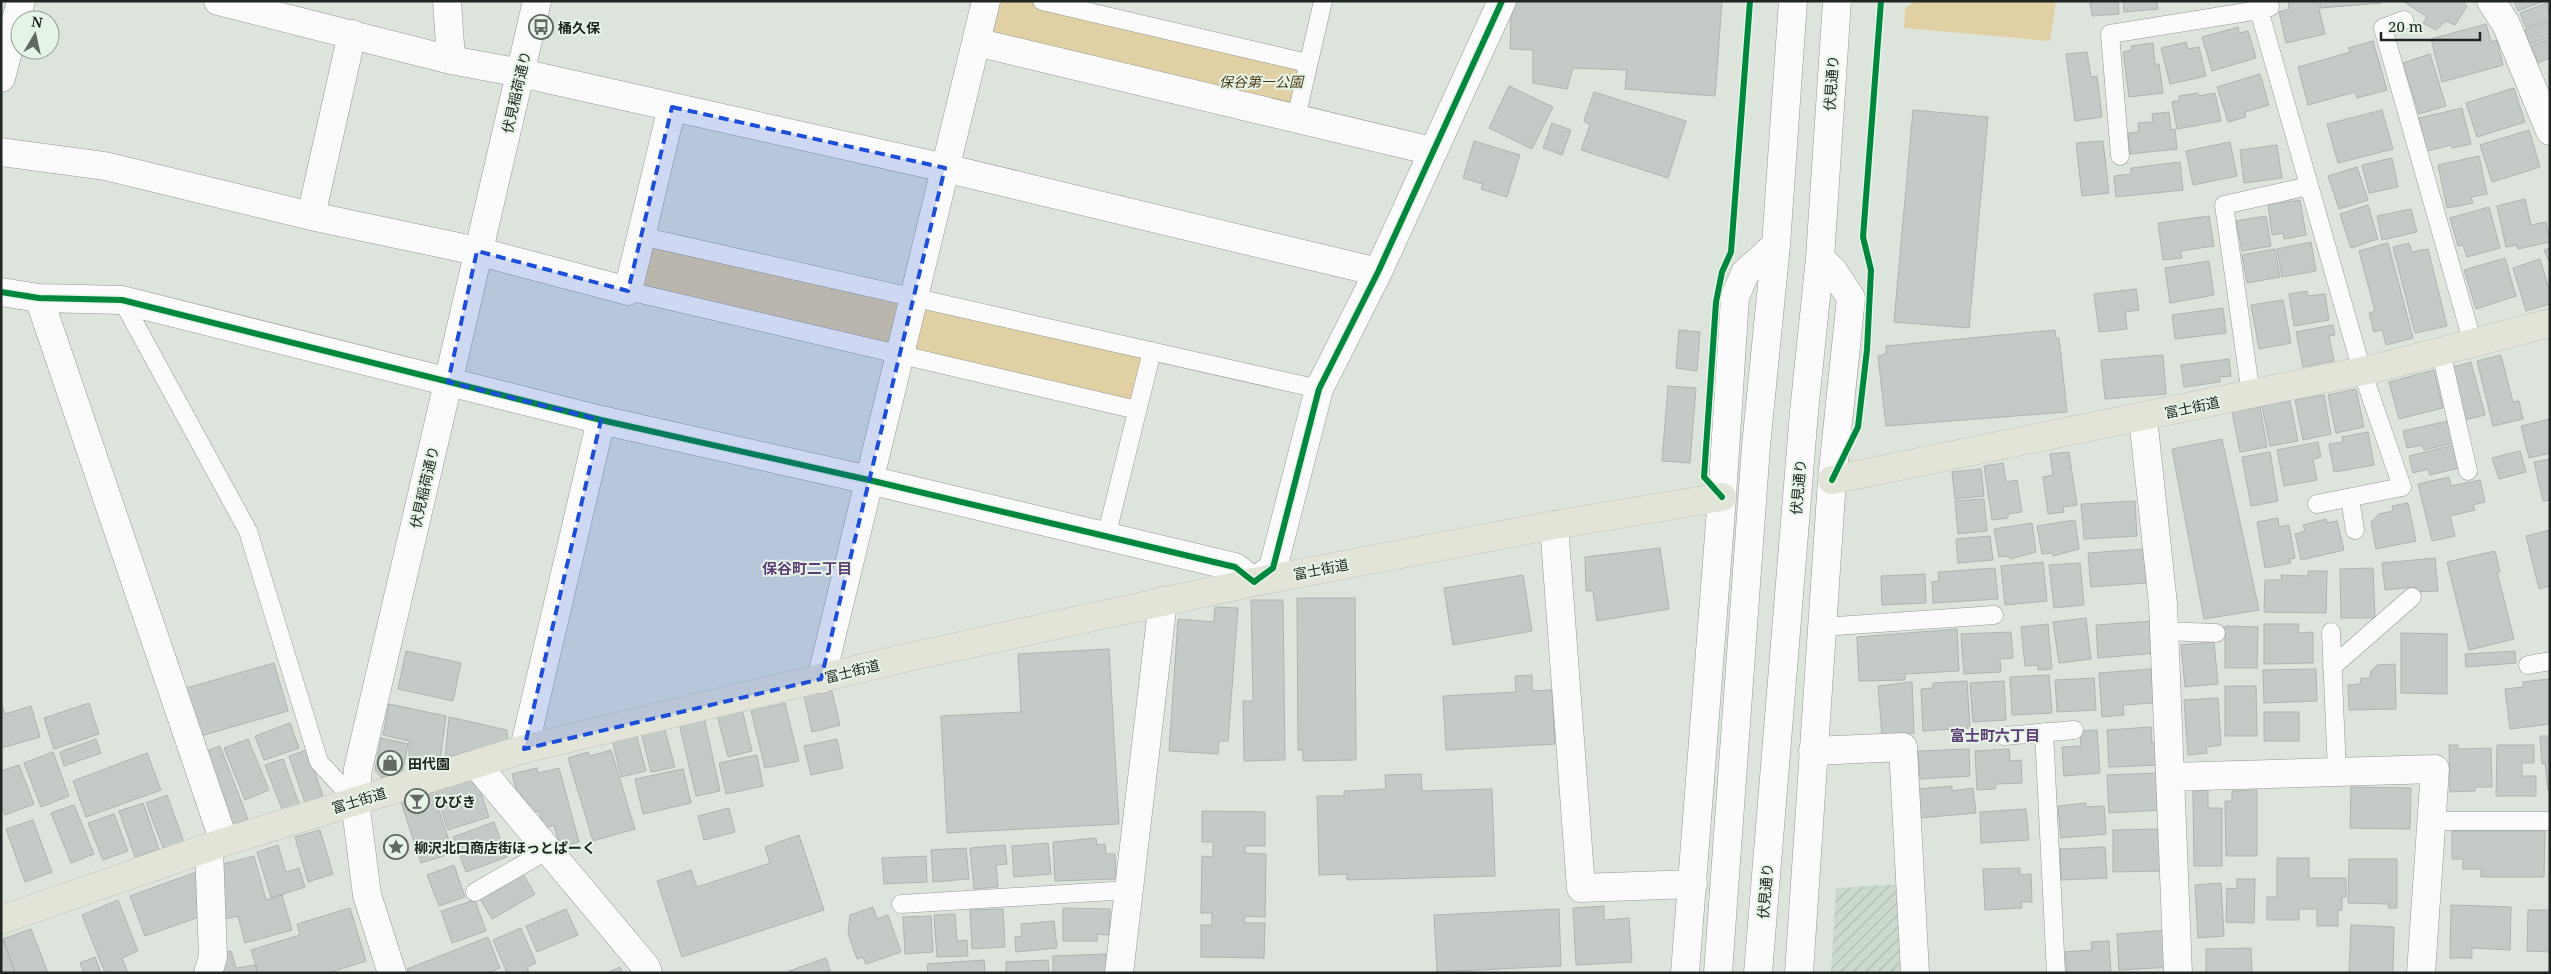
<svg xmlns="http://www.w3.org/2000/svg" width="2551" height="974" font-family="'Noto Serif','Noto Sans JP',serif">
<defs>
<pattern id="industrial-furrows" width="10" height="10" patternUnits="userSpaceOnUse" patternTransform="scale(1.25)"><rect width="10" height="10" fill="#ccdacd"/><path d="M-1 1l2-2M0 10L10 0M9 11l2-2" fill="none" stroke="#afbbb0"/></pattern>
</defs>
<rect width="100%" height="100%" fill="#dce4dc"/>
<path fill="url(#industrial-furrows)" d="M1902,884l4,89h-75l5,-85z"/>
<path fill="#e1d0a3" d="M986,1h56l265,62 -11,55 -320,-75z
M1915,1h141l-6,40 -146,-13 1,-20z
M641,236l511,115 -15,59 -509,-119z"/>
<path fill="#c4cbc6" stroke="#aeb5b1" d="M1517,1h205l-7,95 -90,-7 2,-19 -54,-2 -6,21 -34,-6v-33l-23,-1 1,-33z
M2090,1h28l1,13 -27,2z
M2123,1h34l1,8 -34,3z
M2288,1h29l8,33 -39,9 -7,-31 10,-3z
M2320,1h62v2l-62,5z
M2403,1h59l5,5 -12,19 -9,-4 -10,9 -13,-7 4,-6z
M2514,1h30l-26,10z
M2547,3l3,16 -24,9 -6,-15z
M2550,21v16l-20,7 -5,-14z
M2486,24l5,18 6,-2 6,25 -61,17 -11,-43z
M2238,27l1,6 9,-2 8,27 -44,13 -10,-34z
M2550,39v19l-12,5 -7,-17z
M2373,41l14,49 -30,8 -2,-6 -47,13 -10,-38 53,-15 -3,-4z
M2186,42l2,7 11,-2 7,29 -36,8 -9,-36z
M2153,43l2,21h4l4,29 -34,4 -6,-45 9,-2 -1,-4z
M2087,52l4,25 6,-1 5,41 -27,4 -9,-67z
M2430,54l16,52 -27,8 -16,-51z
M2260,74l9,31 -24,7 1,5 -18,5 -11,-35z
M1509,86l44,21 -21,42 -43,-21z
M2514,88l11,34 -48,15 -11,-34z
M1594,92l92,29 -18,57 -87,-28 9,-25 -6,-4z
M2198,93l1,3 16,-3 6,28 -44,8 -5,-27 8,-2 -1,-4z
M2462,108l9,36 -19,4 -1,-3 -24,6 -8,-33z
M1913,110l75,7 -19,211 -75,-6z
M2382,110l11,39 -55,14 -11,-39z
M2169,112l2,18 4,-1 2,20 -47,5 -2,-21 11,-1 -1,-9 15,-1 -1,-8z
M1552,123l19,7 -9,25 -19,-7z
M2529,130l11,37 -48,15 -12,-37z
M1474,141l46,14 -13,42 -26,-8 2,-5 -20,-6z
M2103,141l6,52 -27,3 -6,-53z
M2230,142l7,34 -44,9 -7,-34z
M2277,145l5,33 -38,5 -4,-33z
M2479,156l8,38 -16,3 2,6 -26,5 -9,-43z
M2392,158l6,29 -29,6 -7,-28z
M2180,162l3,28 -67,7 -2,-21 17,-2v-6z
M2357,167l11,33 -29,9 -11,-33z
M2525,199l6,26 15,-3 4,20 -32,7 -1,-4 -11,2 -9,-41z
M2300,200l6,35 -22,4 -1,-6 -11,2 -4,-30z
M2368,205l10,34 -27,9 -11,-34z
M2489,207l11,41 -33,9 -4,-12 -5,1 -8,-28z
M2411,209l6,23 -35,8 -5,-24z
M2209,216l5,30 -34,5 2,7 -19,2 -5,-37z
M2266,216l5,30 -29,5 -6,-30z
M2311,242l5,29 -34,6 -5,-28z
M2388,243l25,95 -27,7 -4,-15 -8,2 -5,-19 6,-2 -16,-60z
M2409,243l3,9 16,-3 19,77 -32,7 -22,-86z
M2550,248v16l-6,-14z
M2275,249l5,28 -33,6 -5,-28z
M2505,258l11,38 -40,13 -12,-39z
M2540,259l10,34v11l-24,7 -13,-43z
M2209,261l5,34 -44,8 -5,-35z
M2136,289l3,21 -14,2 2,17 -28,3 -5,-38z
M2307,291l1,5 17,-2 4,26 -35,6 -5,-32z
M2283,300l8,43 -32,6 -8,-44z
M2223,308l3,25 -51,6 -3,-24z
M2333,325l2,10 -6,1 5,25 -31,6 -7,-35z
M1679,330l21,2 -3,39 -21,-3z
M2055,330l1,8h3l8,74 -181,14 -8,-70 8,-2v-8z
M2163,355l3,39 -61,5 -4,-39z
M2501,355l12,47 6,-1 4,18 -30,7 -16,-65z
M2229,359l2,17 -11,1v5l-36,5 -3,-22z
M2471,362l14,53 -20,5 -15,-52z
M2434,370l9,38 -44,11 -10,-37z
M1668,386l28,2 -6,75 -28,-2z
M2356,389l8,38 -28,6 -8,-38z
M2324,395l7,39 -28,6 -8,-40z
M2290,401l8,40 -28,5 -8,-40z
M2260,407l7,40 -27,5 -8,-40z
M2550,419v34l-21,5 -8,-32z
M2448,421l5,22 -29,7 -2,-5 -15,3 -4,-17z
M2368,432l6,33 -40,7 -5,-28 14,-2 -1,-5z
M2222,439l37,171 -55,9 -32,-170z
M2318,442l3,15 -8,2 4,21 -33,6 -7,-36z
M2454,445l5,23 -29,7 -2,-6 -15,4 -4,-17z
M2520,451l6,21 -27,7 -7,-21z
M2069,452l8,53 -14,2 1,5 -16,2 -5,-37 10,-2 -3,-21z
M2270,452l8,49 -27,5 -9,-49z
M2550,459v43l-1,-2 -6,1 -9,-39z
M2003,463l3,19 11,-2 5,32 -14,2v4l-16,2 -8,-54z
M1981,469l3,27 -29,3 -3,-27z
M2449,477l2,9 29,-6 5,22 -12,3 2,5 -25,6 5,20 -23,5 -14,-57z
M1984,499l3,32 -29,3 -3,-33z
M2135,501l2,35 -53,3 -3,-35z
M2408,503l8,38 -40,8 -5,-27 8,-8 14,-3 -1,-5z
M2278,518l1,9 10,-2 6,33 -6,1 2,4 -26,5 -8,-46z
M2326,519l1,4 10,-2 7,29 -43,10 -6,-26 10,-3 -2,-6z
M2075,520l4,29 -26,7v-3l-11,1 -5,-28z
M2032,523l4,29 -26,7 -1,-3 -10,1 -5,-28z
M2550,530v56l-11,3 -13,-53z
M1990,536l3,24 -35,3 -2,-24z
M1660,548l9,61 -72,12 -4,-30h-7l-1,-34z
M2144,549l2,34 -55,4 -3,-34z
M2495,551l5,21h-3l17,67 -45,11 -22,-88z
M2435,558l3,33 -22,1v-5l-31,3 -3,-27z
M2043,562l4,39 -42,4 -4,-39z
M2080,563l4,42 -30,3 -5,-43z
M1995,568l3,31 -65,4 -1,-21 7,-1 -1,-9z
M2373,568l2,50h-34l-1,-49z
M2308,571h19l-1,42 -62,-1 1,-32h17l-1,-5 27,1z
M1925,574l1,29 -44,2 -1,-29z
M1523,575l9,56 -79,14 -9,-57z
M1297,598h58l1,162 -53,1v-11h-5z
M1251,600h32l2,160 -41,1 -1,-60h10z
M1215,607l23,1 -10,133h-9l-1,13 -49,-3 9,-132 36,3z
M2086,618l5,41 -32,4 -6,-41z
M2153,621l3,32 -58,5 -2,-33z
M2048,624l4,45 -14,1v-5l-13,1 -4,-39z
M2264,624h35l-1,9 15,-1v31l-49,1z
M2225,626l33,1 -1,41h-32z
M1957,629l2,42 -54,3v6l-46,1 -2,-44z
M2011,632l2,26 -13,1 1,13 -37,2 -3,-40z
M2401,633l46,1v60l-46,-1z
M2214,642l4,42 -33,3 -4,-42z
M1109,649l10,175 -172,9 -6,-117 80,-4 -3,-58z
M406,651l55,12 -8,38 -55,-12z
M2515,651l1,12 -50,4 -1,-13z
M274,663l14,48 -91,26 -14,-48z
M2395,664l1,45 -47,1 -1,-25 12,-1 1,-6h9l1,-7 6,-6z
M2151,669l3,34 -31,2 1,10 -22,2 -3,-44z
M2316,669l1,32 -53,2 -1,-33z
M1532,675v16l20,-1 3,54 -109,6 -3,-54 73,-4 -1,-16z
M2049,675l3,38 -40,2 -2,-38z
M2094,678l2,32 -39,2 -2,-32z
M2550,679v45l-40,5 -5,-40 18,-2v-5z
M1967,681l3,47 -47,3 -2,-42 12,-1v-5z
M2004,681l2,39 -33,2 -3,-39z
M1912,682l2,51 -32,2 -4,-49z
M2225,686h31l1,50h-32z
M831,688l9,37 -28,7 -8,-37z
M2218,698l3,47 -15,2 1,6 -19,2 -4,-55z
M1,702l4,12 26,-8 9,31 -39,11z
M89,703l10,31 -45,15 -10,-31z
M785,703l14,58 -34,7 -14,-57z
M389,704l57,12 -6,44 -9,1 -22,-4v-16l-26,-6z
M742,709l10,42 -24,6 -11,-42z
M2264,712h35v29h-35z
M449,717l58,13 1,10 -63,18z
M704,717l16,74 -24,5 -17,-73z
M290,723l9,25 -35,12 -9,-24z
M664,727l11,40 -24,5 -10,-40z
M2151,727l1,16 8,-1 1,23 -52,2 -2,-37z
M2097,730l3,43 -36,3 -2,-29 19,-1 -1,-15z
M636,733l10,38 -25,6 -9,-38z
M2540,736h10v54h-2l-3,-27 -3,1z
M381,738l27,6 -5,26 -21,8 -7,-8z
M96,739l5,14 -37,13 -4,-14z
M248,739l21,51 -24,10 -21,-52z
M837,739l6,29 -32,7 -7,-29z
M2449,745h9v4l33,-1 1,39h-17v4l-25,1z
M2497,745h37v18h-12v13h14v20h-40z
M220,746l28,73 -24,9 -28,-73z
M1969,749l1,27 -50,3 -2,-28z
M2009,749l1,12 11,-1 1,23 -26,1 -1,5 -18,1 -2,-39z
M307,750l16,46 -18,7 -16,-47z
M611,750l24,79 -42,12 -25,-83 20,-6 2,4z
M53,752l16,44 -28,11 -17,-44z
M147,753l14,37 -75,27 -13,-36z
M757,755l6,31 -37,8 -7,-31z
M283,759l17,47 -17,6 -18,-47z
M19,765l15,39 -29,11 -4,-10v-34z
M537,768l1,5 21,-5 20,74 -19,5 -6,-22 -10,3 -5,-17 -12,3 -6,-20 -3,2 -6,-22z
M683,769l8,34 -48,11 -8,-35z
M2160,773l2,37 -53,3 -2,-38z
M1421,774l1,17 70,-2 3,87 -148,4v-6l-28,1 -2,-79h27v-5l42,-2 -1,-14z
M476,778l13,39 -41,13 -13,-39z
M1952,786v5l21,-3 3,25 -57,5 -2,-29z
M2351,787l60,1 -1,41 -60,-1z
M2208,790v18h14v58h-28l-1,-75z
M2257,790v66h-31l-1,-55h7v-10z
M433,792l20,61 -32,10 -20,-61z
M167,795l17,47 -20,8 -18,-47z
M143,803l16,46 -24,8 -16,-46z
M2086,803v4l18,-1 2,28 -45,4 -3,-32z
M74,805l20,49 -23,9 -20,-50z
M729,808l6,24 -31,8 -6,-24z
M2026,809l3,31 -48,3 -1,-31z
M1202,811l63,1v34h-20v7l21,1 -1,63 -20,-1 -1,7h21l-1,35 -63,-1v-32h11v-12h-11l1,-57 11,1v-15h-11z
M114,814l14,37 -25,9 -15,-37z
M33,820l19,52 -27,10 -19,-53z
M494,822l13,35 -41,15 -13,-35z
M2162,829l1,42 -50,1v-42z
M320,830l13,44 -25,8 -13,-45z
M2452,831h93l-1,46h-63v-8h-18v-10h-11z
M799,835l25,75 -142,47 -25,-76 34,-11 6,17 73,-24 -5,-16z
M1096,838l1,7 8,-1 1,10h9l1,25 -61,2 -2,-39z
M1048,843l3,31 -37,3 -2,-31z
M278,845l8,27 13,-4 6,19 -34,11 -14,-46z
M1005,845l2,19 -11,1 2,22 -24,2 -4,-41z
M2105,847l2,31 -46,2 -1,-31z
M966,848l3,31 -36,3 -2,-32z
M254,856l12,44 16,-5 10,35 -47,13 -7,-27 -17,4 2,-56z
M926,856l1,26 -43,2 -2,-26z
M2277,858h32v20h37v19h-4v13h-4v16h-21v-17h-18v11h-32v-23h10z
M2349,859h48v49h-9l1,-4 -41,-1z
M454,865l11,32 -26,9 -12,-31z
M2020,868v7l11,-1 1,28h-11l1,6 -37,2 -2,-41z
M199,871l3,45 -57,20 -15,-40z
M522,872l13,22 -43,25 -13,-22z
M2237,879h18l-1,44 -28,-1 1,-34 10,1z
M2221,883l3,53 -26,2 -3,-53z
M118,900l20,51 -16,7 6,15h-23l-23,-58z
M475,900l11,31 -34,12 -11,-32z
M2451,905l60,2 -1,43 -38,-2v10h-22z
M1604,906v14l25,-2 3,44 -56,3 -3,-57z
M873,907l4,12 11,-4 13,37 -35,12 -3,-7 -6,2 -9,-25 2,-19z
M350,908l16,53 -38,12h-70l-7,-23 49,-15 -3,-11z
M1063,908l47,1 -1,26 -12,-1v7h-34z
M566,909l12,26 -41,17 -11,-26z
M1003,909l2,38 -33,2 -2,-39z
M1559,909l2,57 -124,6 -3,-57z
M2528,910h22v42l-23,-1z
M955,914l2,27 10,-1 1,16 -31,1 -3,-42z
M931,916l2,36 -28,2 -2,-37z
M1054,921l3,27 -41,4 -1,-15 7,-1 -1,-12z
M2351,925l43,2 -1,46h-44z
M521,928l15,35 -9,4 2,6h-22l-14,-33z
M31,929l17,44h-33l-12,-34z
M2169,930l3,37 -53,3 -2,-36z
M488,937l12,31 -13,5h-78l-2,-4z
M3,939l12,34h-14z
M2109,941l2,32h-44l-2,-21 27,-2 -1,-8z
M2251,948l1,25h-46v-24z
M231,951l5,17 20,-3 2,8h-43l4,-20z
M1106,954l1,19h-54v-17z
M95,957l6,16h-17l-4,-10z
M826,958l5,15h-42v-2z
M984,960l1,13h-57l-1,-9z
M1048,960l1,13h-43v-11z
M620,967l3,6h-16z"/>
<g fill="none" stroke-linecap="round" stroke-linejoin="round">
<defs>
<path id="service" d="M1042,1l265,62
M2270,7l-11,3 103,361 40,116 -85,17
M2404,20l-21,8 90,316
M1296,118l27,-117
M2120,156l-10,-122 149,-24
M641,236l678,153
M628,291l509,119
M122,300l126,231 71,231 36,39
M2441,352l27,119
M2251,395l-27,-190 85,-19
M2350,498l5,32
M1106,537l46,-186
M1822,627l172,-12
M2164,631l52,2
M2331,632l6,140
M2528,665l22,-4
M2332,667l80,-70
M2044,732l12,241
M2004,736l70,-6
M2431,821h119
M475,892l73,-42
M901,904l228,-14"/>
<path id="minor" d="M218,1l233,59 70,13 424,95 433,104
M447,1l4,59
M2491,1l15,23 44,107
M976,42l456,109
M1,78l20,-77
M1,152l104,14 206,50 166,35 151,40 44,-184
M311,216l41,-182
M1,292l38,6 83,2 479,120 268,60 366,87 19,15 19,-14 46,-179 59,-117 124,-271
M39,298l181,532
M2143,418l20,186 15,369
M1554,525l27,363 112,-4
M821,679l165,-678
M524,749l77,-329
M1813,751l90,-4 12,226
M476,764l170,203 2,6
M2170,777l265,-8 -14,204
M355,801l3,-32 179,-768
M208,973l5,-16 -4,-108
M1119,973l44,-372"/>
<path id="tertiary" d="M355,801l12,94 25,78"/>
<path id="secondary" d="M1685,973l37,-476 13,-200 10,-24 31,-28
M1718,973l38,-527 20,-201 17,-244
M1758,973l46,-561 16,-154 17,-257
M1799,973l33,-493 19,-182 -17,-26 -14,-14"/>
<path id="primary" d="M1832,480l545,-112 173,-45
M1,920l223,-78 300,-93 385,-92 345,-75 300,-57 168,-28"/>
</defs>
<use href="#service" stroke="#929892" stroke-width="19"/>
<use href="#minor" stroke="#929892" stroke-width="29"/>
<use href="#tertiary" stroke="#929892" stroke-width="29"/>
<use href="#secondary" stroke="#929892" stroke-width="29"/>
<use href="#primary" stroke="#bdc2be" stroke-width="29"/>
<use href="#service" stroke="#fafbfa" stroke-width="18"/>
<use href="#minor" stroke="#fafbfa" stroke-width="28"/>
<use href="#tertiary" stroke="#fafbfa" stroke-width="28"/>
<use href="#secondary" stroke="#fafbfa" stroke-width="28"/>
<use href="#primary" stroke="#e2e4d8" stroke-width="28"/>
<defs>
<path id="cycleway" d="M1,292l38,6 83,2 479,120 268,60 366,87 19,15 19,-14 46,-179 59,-117 124,-271
M1832,480l26,-53 9,-77 4,-80 -8,-33 18,-236
M1722,497l-18,-20 12,-175 6,-30 9,-20 19,-251"/>
</defs>
<use href="#cycleway" stroke="#e5f4e6" stroke-width="9"/>
<use href="#cycleway" stroke="#00873e" stroke-width="6"/>
</g>
<path fill="#1d4ed8" fill-opacity="0.2" stroke="#1d4ed8" stroke-width="4" stroke-dasharray="10 6" stroke-linejoin="round" d="M672,107l273,61 -124,511 -297,70 77,-329 -153,-38 29,-131 151,40z"/>
<defs>
<symbol id="bus-ring" viewBox="-11 -11 22 22"><circle r="9.5" fill="#e5f4e6" stroke="#626862" stroke-width="1.5"/><path d="M-5-6H5V4H4V6H2V4H-2V6H-4V4H-5ZM-3.5-4V0h7V-4ZM-3.5 1.2v1.5H-2V1.2ZM2 1.2v1.5H3.5V1.2Z" fill="#626862"/></symbol>
<symbol id="shop-ring" viewBox="-11 -11 22 22"><circle r="9.5" fill="#e5f4e6" stroke="#626862" stroke-width="1.5"/><path d="M-5-2.5h2.3a2.7 3.5 0 0 1 5.4 0H5L5.5 6h-11ZM-1.5-2.5h3a1.5 2.3 0 0 0-3 0Z" fill="#626862"/></symbol>
<symbol id="bar-ring" viewBox="-11 -11 22 22"><circle r="9.5" fill="#e5f4e6" stroke="#626862" stroke-width="1.5"/><path d="M-6-5H6L.8 .8V4.5H3.5V6h-7V4.5H-.8V.8Z" fill="#626862"/></symbol>
<symbol id="sight-ring" viewBox="-11 -11 22 22"><circle r="9.5" fill="#e5f4e6" stroke="#626862" stroke-width="1.5"/><path d="M0-6L1.8-2.2L6-1.7L2.9 1.2L3.7 5.4L0 3.3L-3.7 5.4L-2.9 1.2L-6-1.7L-1.8-2.2Z" fill="#626862"/></symbol>
</defs>
<g fill-rule="evenodd">
<use href="#bus-ring" x="527" y="13" width="28" height="28"/>
<use href="#shop-ring" x="376" y="749" width="28" height="28"/>
<use href="#bar-ring" x="403" y="787" width="28" height="28"/>
<use href="#sight-ring" x="382" y="833" width="28" height="28"/>
</g>
<g text-anchor="middle" dominant-baseline="central" stroke-width="4" stroke-linejoin="round" paint-order="stroke">
<g font-size="14" font-weight="bold" fill="#202621" stroke="#e5f4e6" text-anchor="start">
<text x="558" y="27">桶久保</text>
<text x="408" y="763">田代園</text>
<text x="434" y="801">ひびき</text>
<text x="414" y="847">柳沢北口商店街ほっとぱーく</text>
</g>
<g font-size="14" font-style="italic" fill="#4d3c17" stroke="#e5f4e6">
<text x="1261" y="81">保谷第一公園</text>
</g>
<g font-size="14" fill="#202621" stroke="#e5f4e6">
<text transform="translate(1831 83) rotate(-86)">伏見通り</text>
<text transform="translate(516 92) rotate(-77)">伏見稲荷通り</text>
<text transform="translate(2192 407) rotate(-12)">富士街道</text>
<text transform="translate(424 487) rotate(-77)">伏見稲荷通り</text>
<text transform="translate(1798 487) rotate(-85)">伏見通り</text>
<text transform="translate(1321 569) rotate(-11)">富士街道</text>
<text transform="translate(852 671) rotate(-14)">富士街道</text>
<text transform="translate(359 800) rotate(-17)">富士街道</text>
<text transform="translate(1765 891) rotate(-85)">伏見通り</text>
</g>
<g font-size="15" font-weight="bold" fill="#5e3e78" stroke="#e5f4e6">
<text x="807" y="568">保谷町二丁目</text>
<text x="1995" y="735">富士町六丁目</text>
</g>
</g>
<rect width="2551" height="974" fill="none" stroke="#202621" stroke-width="5"/>
<g transform="translate(35 35) rotate(9)"><circle r="24" fill="#e5f4e6" stroke="#96a297"/>
<path d="M0-4L9 19L0 12L-9 19Z" fill="#626862"/>
<text y="-8" font-size="14" font-weight="bold" text-anchor="middle" fill="#202621">N</text>
</g>
<path d="M2381 32v8h99v-8" fill="none" stroke="#202621" stroke-width="2.5"/>
<text x="2388" y="32" font-size="15" fill="#202621" stroke="#e5f4e6" stroke-width="4" paint-order="stroke">20 m</text>
</svg>
